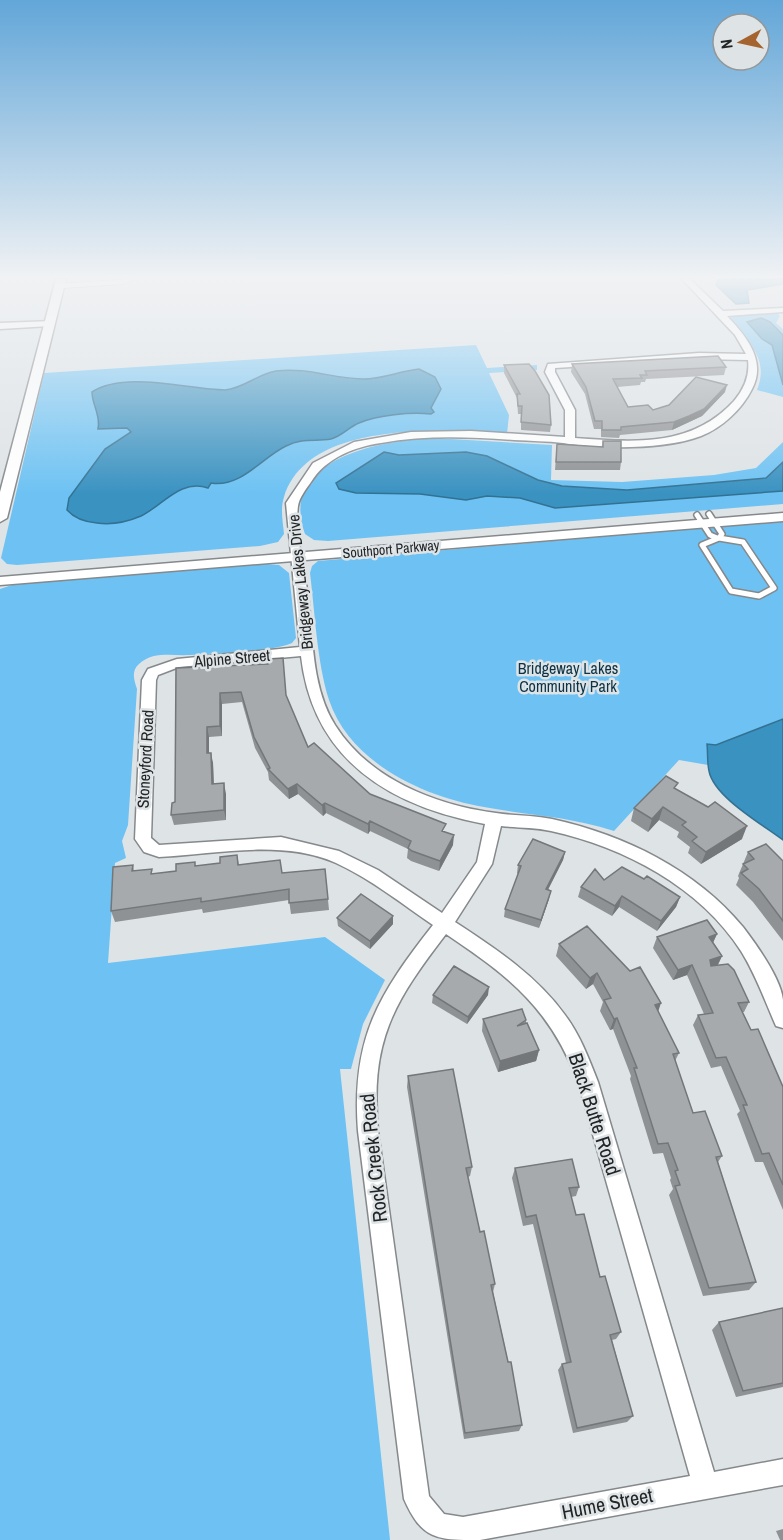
<svg xmlns="http://www.w3.org/2000/svg" width="783" height="1540" font-family="'Archivo Narrow',sans-serif">
<rect width="100%" height="100%" fill="#dee3e6"/>
<path fill="#6dc2f3" d="M777,313l3,3 -4,7 7,6v68l-26,-7c13,-33 -10,-48 -27,-72l5,-2z
M476,345l11,23 50,-3v5l-48,3 20,42 -2,19c-62,-4 -199,-15 -223,63 -4,12 -1,25 0,37l-6,8 -18,4 -243,19 -10,-1 -6,-6 43,-185z
M434,438l118,7 -1,35 71,2 92,-7 42,-7 27,-26v62l-455,37 -14,-1 -9,-6c-28,-76 78,-94 129,-96z
M783,521v198l-67,26 -6,9 -2,11 -29,-5 -65,71c-47,-15 -83,-15 -130,-24 -60,-10 -134,-44 -155,-107 -12,-38 -14,-87 -19,-127l2,-7 6,-5z
M265,564l14,1 10,8 7,65 -4,5c-25,10 -75,10 -103,12 -17,1 -36,-4 -50,9 -8,7 -5,16 -2,25l-9,136 -6,16 4,17 -11,5 -7,100 217,-26 60,43 -22,44 -12,45h-11l50,471h-390v-951l15,-5z"/>
<path fill="#3a92c1" stroke="#337192" stroke-width="1.5" d="M724,279h59v5l-36,6 2,13 -13,1 -20,-19 2,-5z
M761,318l9,4 13,13v50l-11,-40 -10,-6 -15,-17z
M419,369l16,8 6,12 -10,19 3,4 -3,2c-21,-2 -53,1 -72,9 -10,4 -17,13 -28,16 -16,3 -27,-2 -45,7 -25,12 -45,42 -75,37l-3,5c-27,-10 -46,18 -67,28 -14,6 -29,9 -44,7 -12,-1 -22,-4 -30,-13l2,-12 36,-49 26,-17 -4,-4 -29,1c3,-14 -6,-24 -6,-37 33,-21 94,-3 133,-2 20,-2 32,-16 51,-19 30,-4 59,8 88,8 18,0 36,-8 55,-10z
M384,452l15,3 67,-3 21,4 51,24 24,6 65,4 139,-12 17,-16v29l-228,17 -35,-10 -33,-2 -21,4 -46,-6 -64,-1 -17,-4 -3,-6z
M783,719v121c-21,-16 -69,-43 -74,-69 -2,-9 -1,-17 -2,-27l9,1z"/>
<g fill="none" stroke-linecap="round" stroke-linejoin="round">
<defs>
<path id="service-far1" d="M59,286l62,-4 9,-3"/>
<path id="service" d="M709,514l13,20 -3,4
M697,515l13,20 7,3
M719,538l24,4 31,46 -15,8 -28,-5 -29,-46z"/>
<path id="minor" d="M682,279h8l33,32 60,-3v4l-56,4c19,20 40,45 25,73 -10,20 -30,39 -51,47 -37,14 -100,13 -138,7 -16,-2 -33,-2 -49,-3 -45,-3 -89,-5 -133,3 -27,4 -55,15 -70,39 -5,7 -12,16 -13,24 -4,29 8,68 11,98 4,40 4,86 26,121 34,54 100,80 161,88 18,3 37,2 56,6 72,16 143,50 191,108 13,17 38,52 40,73 0,10 0,19 0,28l-7,-2c-11,-25 -20,-51 -35,-75 -41,-64 -117,-104 -190,-120 -17,-4 -34,-3 -50,-5l-9,38 -37,58c40,26 82,54 110,93 15,20 24,44 33,67l116,390 69,-13v26l-303,55c-43,0 -58,0 -76,-41l-46,-368c-7,-92 20,-136 75,-206 -31,-21 -62,-46 -97,-62 -54,-24 -120,-9 -177,-6l-15,-5 -9,-13 7,-159 6,-11 29,-10 123,-12 -14,-144 27,-40 41,-21 57,-10 60,-1 94,6v-27l-20,-38 3,-8 151,-11 47,1 -11,-19zM699,359l49,1c2,16 -4,29 -14,41 -43,47 -101,41 -159,37v-28l-20,-38v-4zM301,656c12,104 88,150 184,168l-8,38 -35,51 -64,-43 -39,-19 -58,-14 -122,8 -8,-7 5,-158 2,-5 21,-8zM446,934c64,43 104,74 132,148l112,394 -227,41 -19,-3 -15,-18 -51,-365c-8,-90 15,-128 68,-197z
M53,321l1,2 -4,3 -50,3v-6z"/>
<path id="tertiary" d="M56,279h10l-59,239 -7,4v-30z
M783,513v8l-783,64v-8z"/>
</defs>
<use href="#service-far1" stroke="#85898c" stroke-width="6"/>
<use href="#service" stroke="#85898c" stroke-width="8"/>
<use href="#minor" stroke="#85898c" stroke-width="3"/>
<use href="#tertiary" stroke="#85898c" stroke-width="3"/>
<use href="#service-far1" stroke="#fff" stroke-width="4.5"/>
<use href="#service" stroke="#fff" stroke-width="5"/>
<use href="#minor" fill="#fff" fill-rule="evenodd"/>
<use href="#tertiary" fill="#fff" fill-rule="evenodd"/>
</g>
<path fill="#8f9295" d="M572,364l154,3 -2,8 -78,4 -1,3h-4l-1,3 -23,2 11,20 25,3 72,-18 -23,24 -30,14 -52,5 -1,3 -18,-1v-8h-7l-9,-35 -14,-22z
M504,365l47,60 -1,7 -29,-2v-16h-3l-1,-16 -13,-25z
M603,441l18,21 -1,8h-65l2,-26 45,3z
M176,668l110,28 22,51 62,47 75,38 8,13 -14,26 -28,-10 -4,-3 1,-9 -38,-18 -2,3 -42,-21 -3,3 -25,-22 -9,5 -20,-19 -1,-8 -13,-24 -13,-46 -20,2v32l-13,1v16l4,10 1,21 12,10v26l-52,5 -3,-10 4,-13z
M676,789l66,50 -41,25 -13,-11 2,-6 -13,-10 2,-5 -20,-12 -11,12 -17,-11 3,-13z
M565,852l-2,8 -15,30 1,9 -10,29 -35,-11 1,-8 13,-35 -1,-1 1,-8z
M748,852l35,9v80l-30,-39 -17,-17 3,-7 -1,-2z
M237,855l2,10 43,8 43,-4 4,41 -38,4 -2,-14 -86,13 -1,-4 -87,13 -4,-11 22,-46 1,6 19,3 23,-3 20,-5 24,-3z
M644,879l36,18 -4,10 -19,24 -38,-24 -7,9 -34,-19 3,-10 23,-7z
M337,918l56,6 -23,25 -32,-23z
M717,934l-4,8 9,14 -4,9 31,37 -5,10h-2l9,18 32,57v123l-20,-48h-8l-18,-48 3,-3 -19,-45 -10,2 -18,-43 5,-10 6,-1 -17,-39 -14,5 -20,-32 4,-11z
M559,944l99,67 21,42 -4,8 18,52 29,43 -4,6 38,120 -7,8 -46,6 -34,-101 4,-6 -3,-9 1,-2 -8,-25 -10,1 -23,-75 1,-3 -18,-47 -3,1 -10,-19 3,-9 -10,-18 -7,5 -30,-33z
M433,995h55l-21,29 -35,-21z
M483,1019l43,1v3l13,27 -3,11 -38,11 -16,-41z
M408,1076l64,91 -2,9 -2,1 12,55 15,52 -2,8 29,133 -3,6 -55,8 -57,-352z
M515,1168l64,19 -3,9 -5,1 5,18 45,117 -5,7 -4,1 21,76 -6,6 -54,11 -15,-63 4,-6 4,-1 -33,-139 -10,2 -11,-48z
M783,1308v79l-47,10 -24,-67 7,-8z
M783,1529v11h-3l-4,-9z"/>
<path fill="#747779" d="M727,385l-2,7 -23,24 -30,14 2,-8z
M220,693l2,11v32l-2,-10z
M207,727l2,10v27l-2,-11z
M211,753l2,10 1,32 -2,-11z
M224,783l2,11v26l-2,-10z
M297,784l1,10 -9,5 -1,-10z
M325,803l1,10 -3,3 -1,-11z
M663,807l-4,13 -11,12 4,-13z
M370,821v10l-2,3v-10z
M747,826l-5,13 -41,25 5,-12z
M454,835l-1,10 -14,26 1,-10z
M565,852l-2,8 -19,37 2,-8z
M551,891l-2,8 -10,29 2,-8z
M622,896l-3,11 -7,9 3,-10z
M680,897l-4,10 -19,24 4,-10z
M393,916v8l-23,25v-8z
M717,934l-5,11 -3,-8z
M722,956l-5,10 -12,5 5,-11z
M692,965l-5,10 -14,5 5,-10z
M597,973l-4,11 -7,5 4,-11z
M489,987l-1,8 -21,29 1,-7z
M661,1003l-4,12 -2,-10z
M617,1018l-4,11 -3,1 4,-11z
M539,1050l-3,11 -38,11 2,-11z"/>
<path fill="#a6aaad" stroke="#747779" stroke-width="1.5" d="M718,356l8,11 -81,4 2,4h-7l2,3 -29,1 15,28 20,-2 5,5 16,-5 27,-28 31,8 -23,24 -15,7 -15,6 -53,5v3h-19v-9h-7l-9,-34 -14,-23z
M529,364l6,7 14,24 2,30 -30,-3 1,-16h-4l-1,-12h3l-16,-29z
M603,441h18v21h-65l1,-18 46,3z
M283,658l3,37 22,52 6,-4 56,51 76,30 -4,7 12,4 -14,26 -28,-10 -4,-3 3,-7 -41,-20 -2,3 -43,-21 -3,2 -25,-21 -9,5 -20,-20 2,-1 -16,-31 -13,-45 -21,1v33l-13,1v26h4l1,31 12,-1v27l-53,5 1,-12 3,-1 1,-134 92,-4v-5z
M666,776l12,7 -4,5 34,19 7,-5 32,24 -41,26 -14,-11 5,-4 -15,-12 4,-3 -23,-15 -11,12 -18,-11z
M533,839l32,13 -19,37 5,2 -10,29 -36,-11 16,-43 -3,-1z
M766,844l17,17v60l-24,-32 -18,-16 7,-4 -5,-5 11,-5 -6,-7z
M237,855l1,10 42,-5 2,13 43,-4 3,30 -39,4v-14l-88,13v-4l-90,13 2,-44 20,-2 -1,6 20,-2 -1,5 25,-3v-7l19,-2v4l25,-3v-6z
M622,867l22,12 3,-3 33,21 -19,24 -39,-25 -7,10 -34,-19 14,-18 9,11z
M361,894l32,22 -23,25 -33,-23z
M707,920l10,14 -8,3 13,19 -12,4 1,6 17,-2 6,6 15,32 -11,1 13,27 7,-1 25,58v98l-14,-32 -7,1 -19,-49h4l-21,-48 -10,1 -18,-43 15,-2 -21,-48 -14,5 -21,-33z
M587,926l43,45 10,-4 21,36 -6,2 24,48 -6,1 20,59 12,-2 17,45 -6,1 40,125 -47,6 -34,-102 5,-1 -5,-14 3,-1 -10,-27 -10,1 -24,-76h3l-20,-50 -3,1 -10,-19 7,-2 -14,-25 -7,5 -31,-34z
M454,966l35,21 -21,30 -35,-22z
M522,1009l4,11 -9,6 10,-3 12,27 -39,11 -17,-42z
M453,1069l19,98 -6,1 14,64 4,-1 11,53 -4,1 17,77h3l11,63 -57,8 -57,-357z
M572,1159l7,28 -10,1 7,27 8,-1 16,63 5,-1 16,56 -11,3 23,81 -56,12 -15,-64 9,-2 -35,-147 -10,2 -11,-49z
M783,1308v75l-40,8 -24,-69z"/>
<linearGradient id="sky" x2="0" y2="1"><stop stop-color="#62a6d8"/><stop offset="0.56" stop-color="#f0f2f4"/><stop offset="1" stop-color="#f0f2f4" stop-opacity="0"/></linearGradient>
<rect width="783" height="494" fill="url(#sky)"/>
<g text-anchor="middle" dominant-baseline="central" stroke-width="5" stroke-linejoin="round" paint-order="stroke">
<g font-size="14" fill="#222425" stroke="#dee3e6">
<text transform="translate(391 549) rotate(-5)">Southport Parkway</text>
</g>
<g font-size="16" fill="#222425" stroke="#dee3e6">
<text transform="translate(300 582) rotate(-96)">Bridgeway Lakes Drive</text>
<text transform="translate(232 658) rotate(-5)">Alpine Street</text>
<text transform="translate(145 759) rotate(-87)">Stoneyford Road</text>
</g>
<g font-size="16" fill="#0b3246" stroke="#dee3e6">
<text x="568" y="668">Bridgeway Lakes<tspan x="568" dy="18">Community Park</tspan></text>
</g>
<g font-size="20" fill="#222425" stroke="#dee3e6">
<text transform="translate(595 1114) rotate(72)">Black Butte Road</text>
<text transform="translate(373 1158) rotate(-96)">Rock Creek Road</text>
<text transform="translate(607 1503) rotate(-11)">Hume Street</text>
</g>
</g>
<g transform="translate(741 42) rotate(262)"><circle r="28" fill="#dee3e6" stroke="#939799" stroke-width="1.5"/>
<path d="M0-4.5L10 22L0 15L-10 22Z" fill="#a56330"/>
<text y="-9" font-size="16" font-weight="bold" text-anchor="middle" fill="#222425">N</text>
</g>
</svg>
